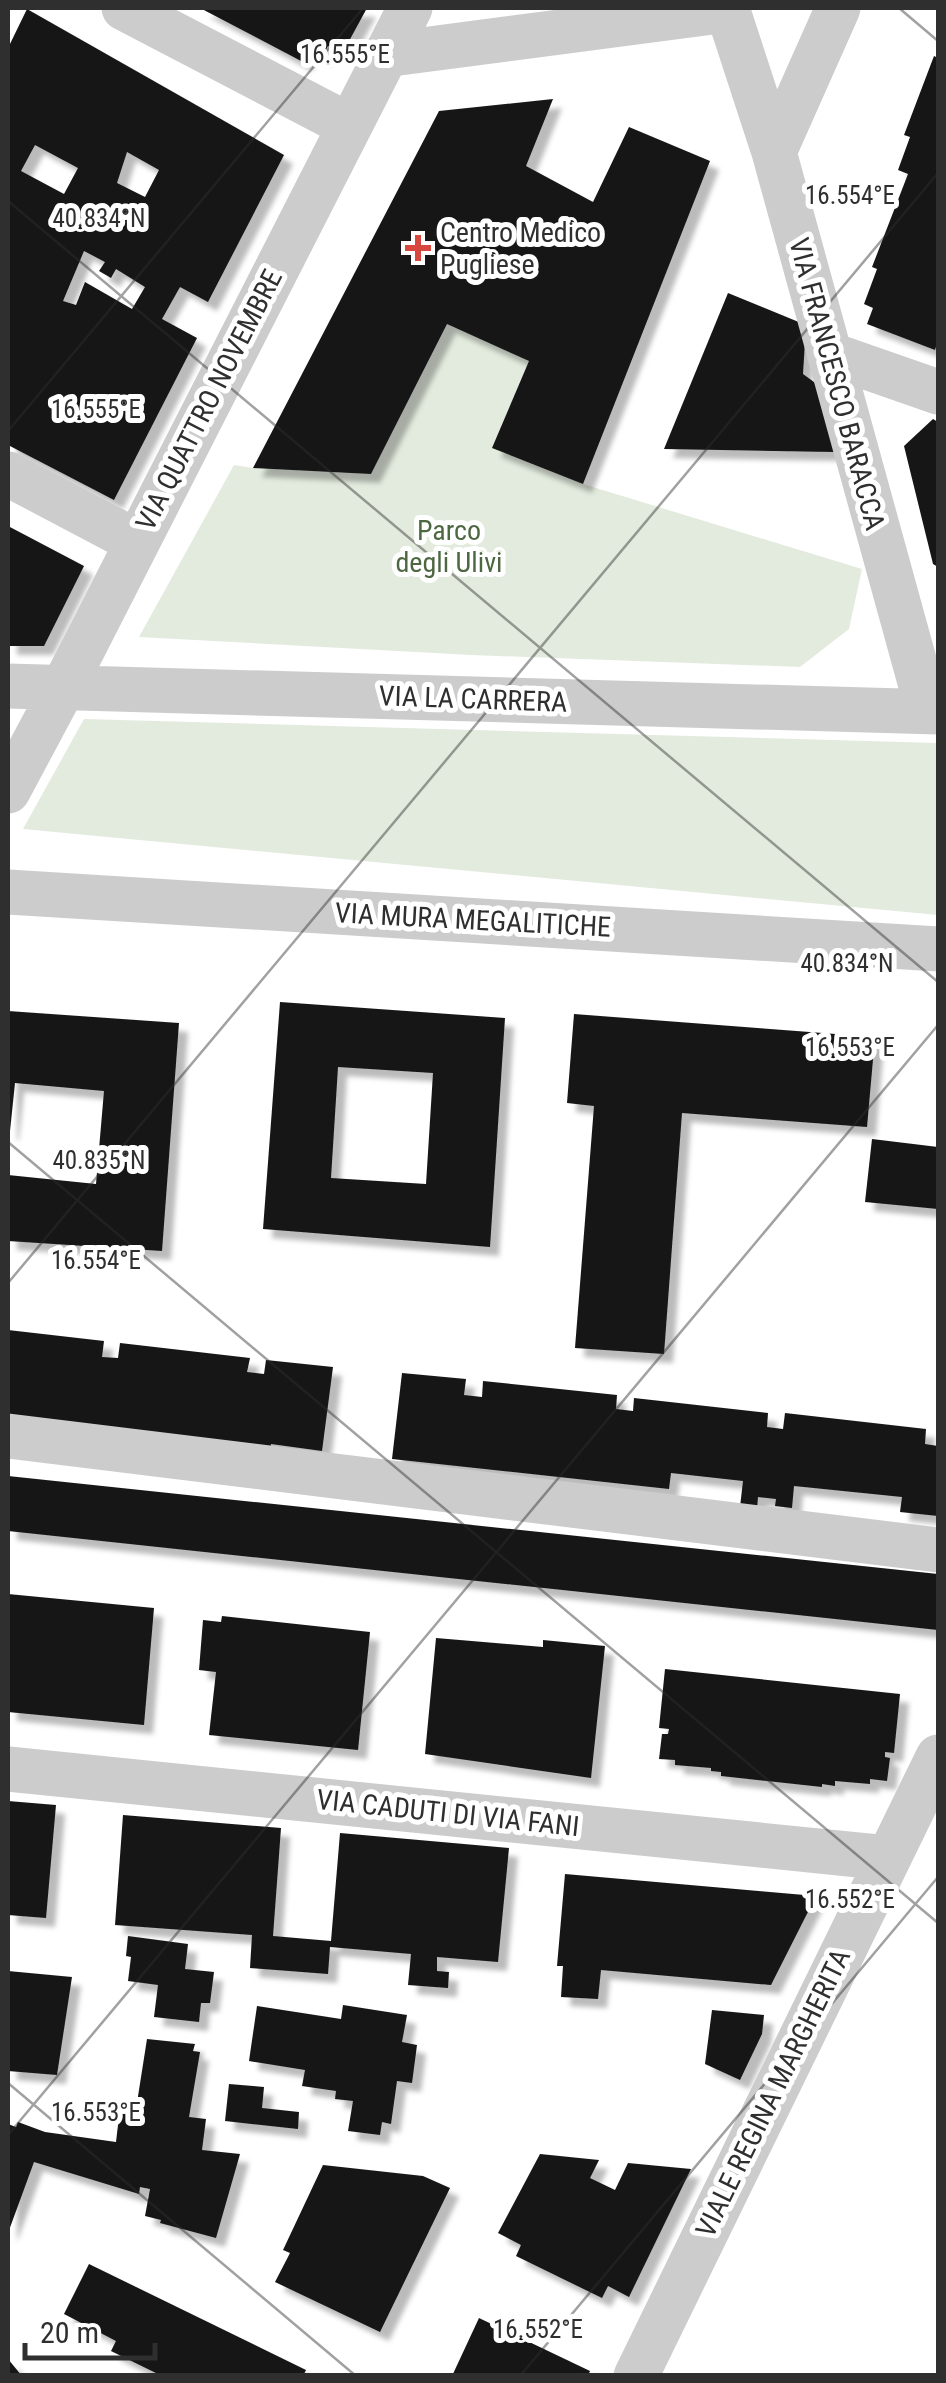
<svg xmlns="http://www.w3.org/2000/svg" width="946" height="2383" font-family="'Roboto Condensed',sans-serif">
<defs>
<filter id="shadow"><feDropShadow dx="9" dy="9" stdDeviation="2.5" flood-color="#0004"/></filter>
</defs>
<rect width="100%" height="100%" fill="#fff"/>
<path fill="#e3ebde" d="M447,324l82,37 -36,86 90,37 279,85 -13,60 -49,38 -329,-12 -332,-18 95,-172 19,3 118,6z
M84,719l854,24v172l-915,-86z"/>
<path fill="#161616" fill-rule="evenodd" filter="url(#shadow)" d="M200,8h167l-25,46 -14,-8 -6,11 -13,-7 -6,12z
M27,9l257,146 -76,147 -28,-15 -18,32 35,19 -83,162 -106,-55v-397zM35,145l43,23 -14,26 -43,-23zM127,152l32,18 -14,27 -28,-14zM84,251l21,11 -6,9 12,7 5,-9 29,18 -13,22 -47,-27 -9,23 -13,-4z
M934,56l4,2v282l-3,10 -68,-26 6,-16 -9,-4 13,-35 -5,-2 36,-93 -10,-4 12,-33 -6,-2z
M553,99l-27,67 67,36 36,-75 81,34 -127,323 -91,-36 37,-87 -82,-37 -76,150 -118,-6 186,-357z
M728,293l78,32 -3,49 15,11 17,67 -171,-3z
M933,419l5,3v145l-5,-3 -29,-118z
M8,526l76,40 -40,80h-36z
M280,1002l225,16 -15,229 -227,-18zM338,1067l95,6 -7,111 -95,-6z
M8,1011l171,12 -17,228 -154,-10v-66l88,9 8,-93 -89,-8 -5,48h-2z
M574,1014l301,23 -8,90 -185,-14 -18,241 -89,-6 19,-242 -27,-3z
M872,1139l66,8v62l-73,-7z
M8,1330l96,11 -2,16 16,1 2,-15 130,15 -3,14 17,2 2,-14 67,7 -11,84 -51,-7 -1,9 -262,-33z
M402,1373l64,6 -2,16 18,2 1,-16 134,14 -1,14 17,2 1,-13 134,15 -1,14 16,2 2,-16 141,16 -1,15 13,2v70l-38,-4 2,-15 -108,-11 -2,22 -17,-2 1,-7 -18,-2 -1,12 -17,-2 3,-26 -72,-8 -2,16 -277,-30z
M8,1476l930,98v56l-930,-99z
M8,1594l146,14 -10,117 -136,-13z
M222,1616l148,16 -12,118 -149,-15 7,-63 -17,-2 4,-50 18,2z
M436,1638l107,9v-7l62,6 -14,132 -166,-24z
M665,1669l235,25 -6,59 -9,-1v5l5,1 -3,23 -17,-2v5l-35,-3v5l-13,-2v3l-101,-11v-4l-10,-1v-3l-36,-3v-5l-16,-1 3,-25h6l1,-5 -10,-1z
M8,1801l48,4 -10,113 -38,-3z
M123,1815l158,13 -8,108 58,5 9,-108 169,15 -11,114 -61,-5v14l12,1 -1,16 -40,-3 3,-31 -81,-7 -2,27 -78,-6 2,-33 -137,-10z
M565,1874l251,22 -45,89 -170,-15 -3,29 -37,-2 2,-31h-6z
M128,1936l60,8 -3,25 29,3 -4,31h-9l-2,19 -45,-5 4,-32 -30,-4 3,-24 -5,-1z
M8,1971l64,6 -15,98 -49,-4z
M343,2005l64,10 -5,27 15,3 -5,38 -15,-2 -6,43 -9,-2 -2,13 -32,-4 5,-30 -18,-2 1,-8 -34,-5 3,-16 -56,-9 8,-55 84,13z
M712,2010l52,5 -2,19 -22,46 -35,-16z
M147,2039l48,5 -2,7 7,1 -11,65 17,2 -4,31 38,4 -24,84 -56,-15 1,-3 -16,-4 5,-27 -10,-2 -1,7 -105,-32 -26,71v-109l8,3 2,-5 27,10 71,10 4,-34 16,1z
M229,2084l35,3 -2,21 37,4 -1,17 -73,-8z
M540,2154l59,6 -9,18 25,12 13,-27 63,6 -62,128 -21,-11 -6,12 -86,-42 5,-11 -23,-12z
M323,2165l100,11 27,12 -70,144 -105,-50 15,-29 -7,-3z
M89,2264l217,106 -3,6h-141l-51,-25 5,-10 -52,-27z
M479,2318l111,53 -2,5h-136z
M8,2359l14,17h-14z"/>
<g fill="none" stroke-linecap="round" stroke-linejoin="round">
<path stroke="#ccc" stroke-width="45" d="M124,8l224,117
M727,8l47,144 154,559
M384,55l344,-45
M774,152l64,-144
M829,354l109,38
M8,474l129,68
M8,686l930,26
M8,791l55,-103 347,-680
M8,892l930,57
M8,1436l930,114
M8,1769l880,89
M636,2376l302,-619"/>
</g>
<path fill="none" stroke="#2f2f2f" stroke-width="2.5" stroke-opacity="0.45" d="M899,8l39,33M8,201l930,781M8,431l355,-423M8,1142l930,781M8,1283l930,-1110M8,2083l348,293M8,2135l930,-1110M520,2376l418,-499"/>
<path fill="#d74940" stroke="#fff" stroke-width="4" d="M413 233h10v10h10v10h-10v10h-10v-10h-10v-10h10z"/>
<g text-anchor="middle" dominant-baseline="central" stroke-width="10" stroke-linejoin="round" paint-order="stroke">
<g font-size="28" fill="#2f2f2f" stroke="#fff" text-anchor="start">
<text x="440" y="232">Centro Medico<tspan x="440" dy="32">Pugliese</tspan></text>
</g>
<g font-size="28" fill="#2f2f2f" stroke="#fff">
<text transform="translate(837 384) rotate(75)">VIA FRANCESCO BARACCA</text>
<text transform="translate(209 400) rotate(-63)">VIA QUATTRO NOVEMBRE</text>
<text transform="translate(473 699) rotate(2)">VIA LA CARRERA</text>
<text transform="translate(473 920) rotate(3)">VIA MURA MEGALITICHE</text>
<text transform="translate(448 1813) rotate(6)">VIA CADUTI DI VIA FANI</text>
<text transform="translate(773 2093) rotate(-64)">VIALE REGINA MARGHERITA</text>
</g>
<g font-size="28" fill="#4d6740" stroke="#fff">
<text x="449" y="530">Parco<tspan x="449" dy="32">degli Ulivi</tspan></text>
</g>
</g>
<g font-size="25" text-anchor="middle" fill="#2f2f2f" stroke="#fff" stroke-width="10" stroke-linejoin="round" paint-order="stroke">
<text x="345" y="63">16.555°E</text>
<text x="850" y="204">16.554°E</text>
<text x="99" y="227">40.834°N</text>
<text x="96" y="418">16.555°E</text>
<text x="847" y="972">40.834°N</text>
<text x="850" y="1056">16.553°E</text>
<text x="99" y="1169">40.835°N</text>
<text x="96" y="1269">16.554°E</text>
<text x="850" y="1908">16.552°E</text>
<text x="96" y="2121">16.553°E</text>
<text x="538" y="2338">16.552°E</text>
</g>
<rect width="946" height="2383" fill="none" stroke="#2f2f2f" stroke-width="20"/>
<path d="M25 2343v15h130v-15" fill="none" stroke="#2f2f2f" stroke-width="5"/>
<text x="40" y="2343" font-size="30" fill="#2f2f2f" stroke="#ffffff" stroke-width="8" paint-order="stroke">20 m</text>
</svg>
